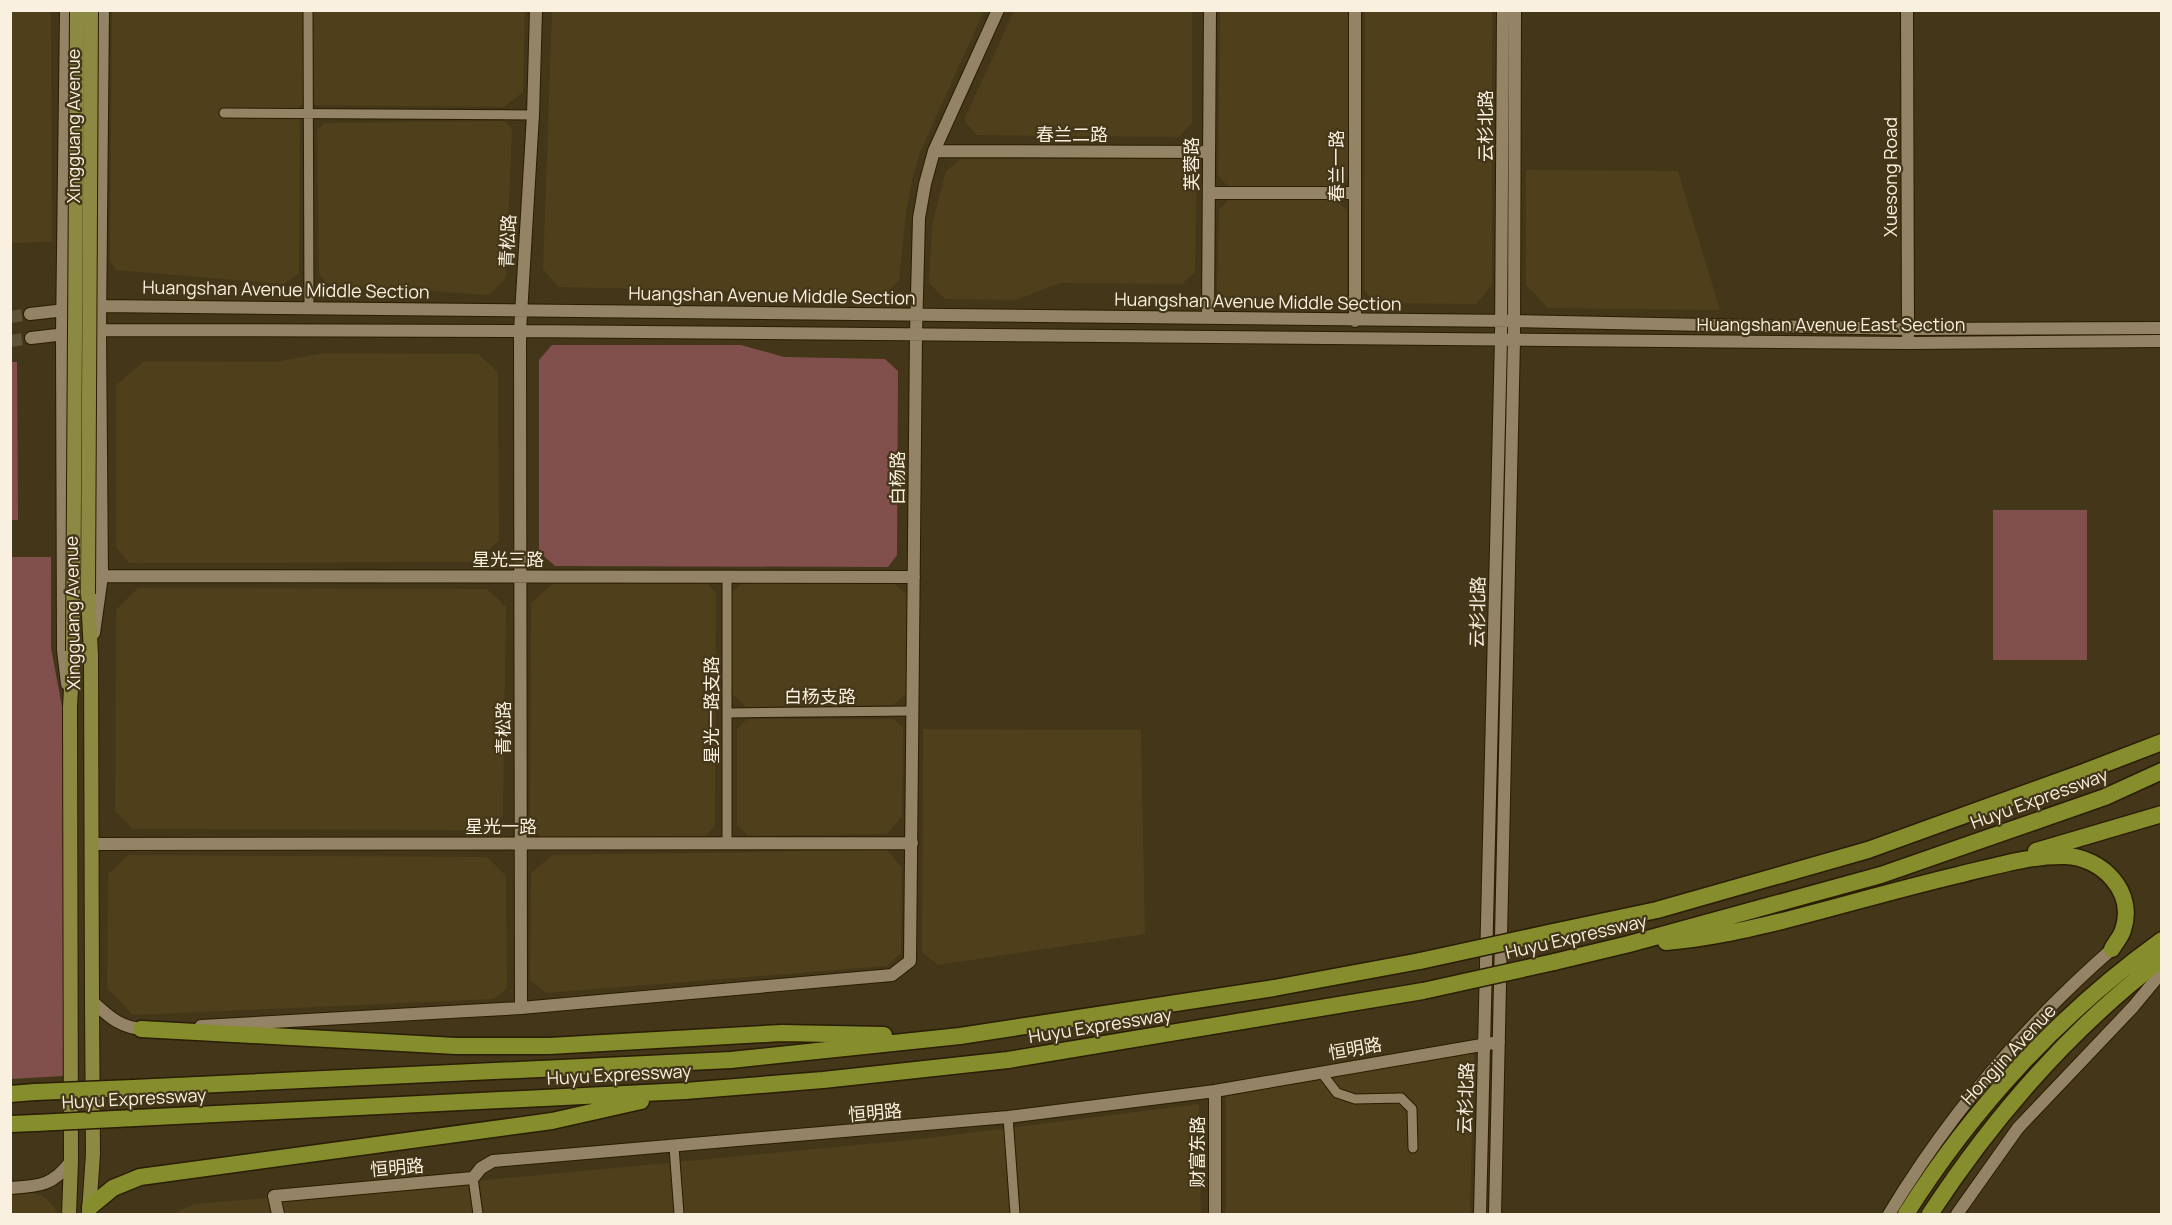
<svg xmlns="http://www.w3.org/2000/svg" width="2172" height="1225" font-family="Manrope,'Noto Sans SC',sans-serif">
<rect width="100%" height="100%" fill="#433619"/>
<path fill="#503f1b" d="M10,11h41l1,231 -41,1z
M112,11h413l-2,81 -19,15 -204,-2 -1,169 -15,10 -168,-14 -6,-9z
M552,11h432l-63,139 -9,30 -6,33 -7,68 -14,13 -327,-7 -15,-18z
M1014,11h178v112l-13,14 -203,-2 -12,-15z
M1220,11h128v167l-10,9h-109l-11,-11z
M1365,11h127v274l-16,19 -102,-1 -10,-13z
M505,121l7,9 -6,148 -17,17 -161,-11 -9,-10 -2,-144 8,-7z
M960,159h228l9,10 -2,103 -13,12 -122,-1 -44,17 -71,-1 -16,-16 3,-58 14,-54z
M1526,170l152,1 42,139 -172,-2 -22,-23z
M1228,200h107l12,10v87l-8,7 -108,-1 -14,-14 2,-79z
M325,353l153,1 20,18 1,169 -24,21 -346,1 -13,-16v-162l28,-24 130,1z
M742,583h151l14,11 -1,100 -13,11 -147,2 -15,-14v-99z
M552,584h156l8,9 -1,232 -9,11 -165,1 -11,-12 1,-222z
M138,588l349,1 19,18 -3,209 -17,14 -353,-1 -18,-18 1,-201z
M747,719h146l10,8 -1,89 -15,18 -138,2 -12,-10v-97z
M923,729l218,1 4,204 -207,31 -16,-13z
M887,850l15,18 -1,85 -14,13 -341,27 -16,-13 1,-107 21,-18z
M128,855l359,2 19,19 1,112 -13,11 -361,16 -26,-27 1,-114z
M1474,1051l-4,163h-244v-119z
M1199,1104l2,110h-1029l22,-10 282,-23 444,-42z
M32,1193l11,3 9,8 6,10h-47v-20z"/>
<path fill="#81504c" d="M552,345h189l43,12 101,2 13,12 -1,184 -9,12 -333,-1 -16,-14v-192z
M10,362h7l1,158h-8z
M1993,510h94v150h-94z
M11,557h40v91l12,64 1,364 -53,3z"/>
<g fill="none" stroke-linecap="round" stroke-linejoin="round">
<path stroke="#5e5237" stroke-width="12" stroke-dasharray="12 6" stroke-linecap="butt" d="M10,317l20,-3
M10,341l21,-3"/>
<defs>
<path id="street" d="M308,10l1,297
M224,113l309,2
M727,577v266
M727,713l186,-2
M1321,1072l16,21 18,6 46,-1 11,11 1,39
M1008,1117l7,97
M674,1147l5,67
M473,1178l5,36"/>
<path id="secondary" d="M66,10l-4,324 1,316 4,34
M1907,10l1,326
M934,151l275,1
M1209,193h145
M30,314l70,-8 1414,15 394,8 254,-1
M1208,318l2,-308
M1355,321v-311
M31,338l69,-8 420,1 1388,12 254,-2
M102,576l812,1
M94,633l8,-57 -2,-246 3,-320
M91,844l821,-1
M92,1001c17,16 31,29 56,28
M521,1008l-1,-677 13,-216 3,-105
M201,1026l320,-18 371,-33 18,-14 6,-627 3,-116 6,-34 9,-33 64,-141
M10,1188c29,-2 43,-2 61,-27
M278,1214l-4,-18 199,-18 8,-10 12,-7 515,-44 207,-26 284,-49
M1215,1214v-123
M1480,1214l21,-875 2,-329
M1495,1214l19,-875 1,-329
M1889,1214c60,-99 135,-188 223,-265
M1957,1214l61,-86 115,-121 29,-35"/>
<path id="primary" d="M88,594l3,61 1,346 1,153 -4,58
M69,1214l2,-53 -1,-454 3,-56"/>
<path id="highway" d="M2036,851l126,-37
M1553,932l104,-22 211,-60 216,-78 78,-30
M1666,942c40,-3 78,-12 116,-21 59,-15 117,-32 176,-46 35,-8 72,-20 107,-19 37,1 71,36 58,74 -2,7 -8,13 -11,19
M1554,962l75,-18 252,-69 224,-78 57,-26
M141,1029l315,17h93l233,-13 102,2
M133,1088l598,-28 229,-24 314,-48 146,-27
M10,1094l25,-2
M135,1118l550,-27 138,-11 185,-20 415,-69
M10,1124l25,-1
M90,1207l23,-19 27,-11 412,-56 89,-20
M1906,1214c66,-105 154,-201 256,-274
M1930,1214c63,-96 140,-185 232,-255"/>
</defs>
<use href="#street" stroke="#2a1d01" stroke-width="11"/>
<use href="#secondary" stroke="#2a1d01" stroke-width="14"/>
<use href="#primary" stroke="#2a1d01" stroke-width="16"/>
<use href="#highway" stroke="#2a1d01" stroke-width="19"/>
<use href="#street" stroke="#948465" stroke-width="9"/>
<use href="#secondary" stroke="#948465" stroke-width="12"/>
<use href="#primary" stroke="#8c8943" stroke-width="14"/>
<use href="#highway" stroke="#868d2c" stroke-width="16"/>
<defs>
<path id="primary-bridge" d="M88,594l3,-584
M73,651l4,-641"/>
<path id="highway-bridge" d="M1420,961l133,-29
M1423,991l131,-29
M35,1092l98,-4
M35,1123l100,-5"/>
</defs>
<use href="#primary-bridge" stroke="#2a1d01" stroke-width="16" stroke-linecap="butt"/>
<use href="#highway-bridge" stroke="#2a1d01" stroke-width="19" stroke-linecap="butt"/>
<use href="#primary-bridge" stroke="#8c8943" stroke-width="14"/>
<use href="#highway-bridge" stroke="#868d2c" stroke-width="16"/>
</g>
<g text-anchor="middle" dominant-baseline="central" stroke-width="4.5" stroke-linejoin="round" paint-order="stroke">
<g font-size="18" fill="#f9f0df" stroke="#433619">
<text transform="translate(73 126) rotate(-90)">Xingguang Avenue</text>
<text transform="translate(1485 126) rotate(-90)">云杉北路</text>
<text x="1072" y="134">春兰二路</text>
<text transform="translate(1191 164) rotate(-90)">芙蓉路</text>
<text transform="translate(1336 166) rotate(-90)">春兰一路</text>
<text transform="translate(1890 177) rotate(-90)">Xuesong Road</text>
<text transform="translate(507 241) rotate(-87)">青松路</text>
<text transform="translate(286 289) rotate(1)">Huangshan Avenue Middle Section</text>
<text transform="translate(772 295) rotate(1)">Huangshan Avenue Middle Section</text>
<text transform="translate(1258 301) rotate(1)">Huangshan Avenue Middle Section</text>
<text x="1831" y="324">Huangshan Avenue East Section</text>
<text transform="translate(897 478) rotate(-90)">白杨路</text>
<text x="508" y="559">星光三路</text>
<text transform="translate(1477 612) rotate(-89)">云杉北路</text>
<text transform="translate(72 613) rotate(-91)">Xingguang Avenue</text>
<text x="820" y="696">白杨支路</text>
<text transform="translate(711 710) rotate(-90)">星光一路支路</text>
<text transform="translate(503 728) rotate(-90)">青松路</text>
<text transform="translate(2039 798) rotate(-20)">Huyu Expressway</text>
<text x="501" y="826">星光一路</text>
<text transform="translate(1576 936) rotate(-13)">Huyu Expressway</text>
<text transform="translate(1100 1025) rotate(-9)">Huyu Expressway</text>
<text transform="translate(1355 1048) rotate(-10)">恒明路</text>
<text transform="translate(2008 1054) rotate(-47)">Hongjin Avenue</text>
<text transform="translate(619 1074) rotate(-3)">Huyu Expressway</text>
<text transform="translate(134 1098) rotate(-3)">Huyu Expressway</text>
<text transform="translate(1465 1098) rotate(-88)">云杉北路</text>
<text transform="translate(875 1112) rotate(-5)">恒明路</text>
<text transform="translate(1197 1152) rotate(-90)">财富东路</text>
<text transform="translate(397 1167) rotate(-5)">恒明路</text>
</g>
</g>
<rect width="2172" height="1225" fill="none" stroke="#f9f0df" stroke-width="24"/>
</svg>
